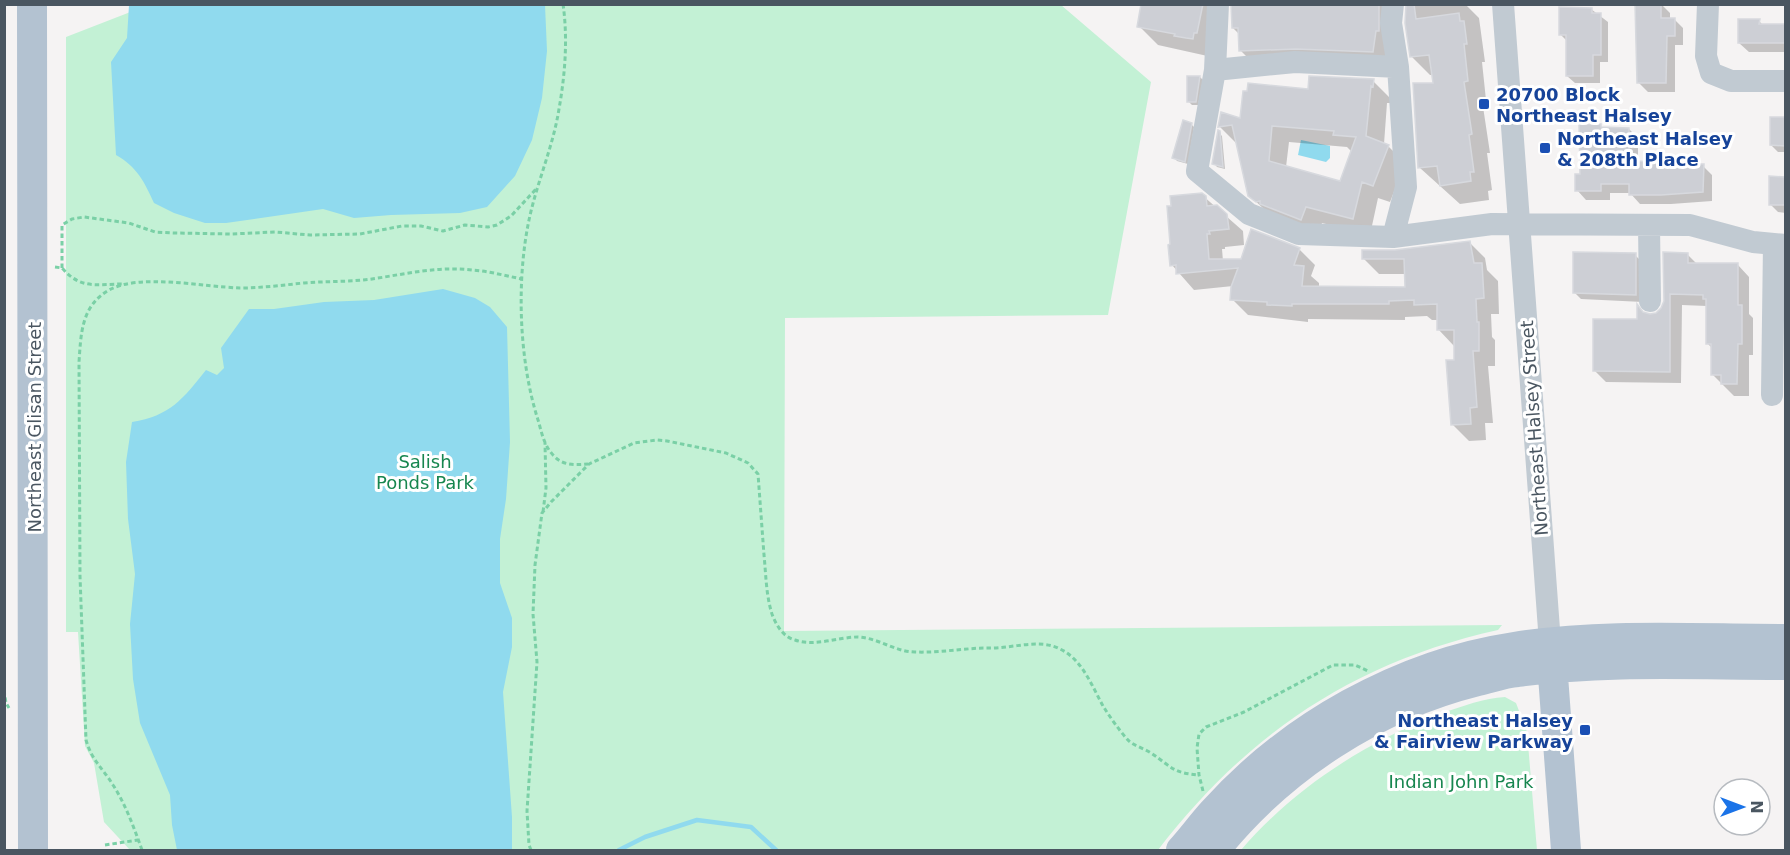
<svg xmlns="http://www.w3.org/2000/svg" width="1790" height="855" font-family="'DejaVu Sans',sans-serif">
<rect width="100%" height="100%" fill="#f5f3f3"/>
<path fill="#c3f1d5" d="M151,4l910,1 90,77 -43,233 -323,3 -1,313 718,-6 -4,5c-144,32 -251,104 -340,220h-1028l-26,-28 -10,-59 -9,-17 -7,-114h-12v-595z
M1505,697l11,6 11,29 10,118h-296c53,-62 126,-109 202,-137 20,-7 41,-15 62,-16z"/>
<path fill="#90daee" d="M129,5h416l2,46 -5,47 -10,42 -17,36 -28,31 -27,6 -69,2 -37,3 -31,-9 -97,14h-21l-31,-10 -20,-10c-10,-22 -17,-36 -38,-48l-5,-93 16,-24z
M1301,140l29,6v12l-4,4 -28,-7z
M443,289l32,9 15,9 17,20 3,115 -4,57 -6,40v44l12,35v29l-9,45 9,125v33h-335l-5,-25 -2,-30 -30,-72 -7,-44 -3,-55 5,-50 -7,-55 -2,-57 6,-40c38,-6 51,-23 74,-52l11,5 7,-7 -3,-20 28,-39h25l50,-7 50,-2z"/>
<path fill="#0003" fill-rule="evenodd" d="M1143,4h79l-10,53 -54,-12 -19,-19z
M1232,4h157l2,65 -133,-1 -17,-17 -1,-16 -7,-7z
M1420,4h45l14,14 6,44h-3l4,38h-4l8,53h-3l5,37 -4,1 1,9 -29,4 -40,-36 14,-84 -1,-9h-3l-18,-18 -4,-51z
M1636,4h25l9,9v6h4l9,9v17h-8v47h-27l-10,-10z
M1591,9l17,13v40h-8v21h-25l-8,-7v-35l-7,-7z
M1759,21l5,5h22v26h-37l-10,-9z
M1200,77l3,3 -5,25h-6l-3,-3z
M1373,81l17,17v5h-3l-3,41 4,2 17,17 -15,39 -12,-4 -8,37 -48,-12 -4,13 -51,-24 -18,-17 -12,-51 -17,-17 2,-13 19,5 68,-29zM1289,142l58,5 5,5 -11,31 -55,-16z
M1771,118h15v34h-8l-7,-7z
M1191,124l3,3 -6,37 -11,-3 -3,-4z
M1600,126l3,3h26l9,9v25h32l19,-4 6,7h8l9,9v26l-41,3h-31l-10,-11h-20v7h-24l-9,-10z
M1219,133l3,3 3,33 -8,-2 -3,-4z
M1771,178l15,1v34l-8,-1 -8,-8z
M1202,195l41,36 1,14 -19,2v2h-3l1,12h19l57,-12 16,16 -4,11 8,7v5l88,1 -1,-15h-27l-16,-16 106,-16 16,16 2,12 11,11 1,33h-8l1,23 3,3v26h-7l5,57h-8l1,17 -17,1 -16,-16 2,-64 -1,-15 -16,-17v-9h-6l-5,-4 -22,1v3l-97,-1v3l-60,-7 -16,-16 1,-13 -39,4 -22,-25z
M1687,254l11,11h40l11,12v37l4,4v37h-4v41h-15l-22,-22v-26l-5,-5v-37l-25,-1 -1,78 -75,-1 -12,-12 45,-50 7,-5 12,-1 5,-6z
M1635,255l7,7 1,40 -62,-3 -7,-7z"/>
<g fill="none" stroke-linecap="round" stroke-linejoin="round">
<path stroke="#90daee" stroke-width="4.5" d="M619,850l26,-13 52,-17 54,7 25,23"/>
</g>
<path fill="#cdcfd5" stroke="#d7d9de" stroke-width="1.5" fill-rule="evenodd" d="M1141,4h62l-6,29h-3l-1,6 -7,-1 -12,-2 1,-2 -38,-7z
M1231,4h148v27h-3l-3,21 -77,-3 -57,2 -1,-23h-6z
M1414,4l2,15 43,-6 1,8h4l3,23h-3l4,37 -4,1 8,52 -3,1 5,37h-4l1,9 -31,5 -3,-20 -19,2 -5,-85h20l-4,-28 -19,2 -5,-34 1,-18z
M1635,4h26v14h14v18h-8l-1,47h-29z
M1559,7l33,1v5h9v42h-8v21h-27v-41h-7z
M1738,19h22l-1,5h26v19h-47z
M1187,76h13l-4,26h-9z
M1309,76l65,3 -1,8 -2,-1 -5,50 23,9 -16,41 -11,-4 -9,37 -47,-12 -5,13 -41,-16v-3l-4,1 -8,-6 -16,-71 -14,2 3,-15 19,6 3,-27h4l1,-8 60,6zM1272,126l62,5 -1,4 23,2 -16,44 -71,-20z
M1770,117h15v29l-15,-1z
M1183,120l9,3 -7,39 -13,-4z
M1579,124h22v3l28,1v33l39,1v-5l21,1v6h15l-1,28 -42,3h-32v-11h-28v7h-26v-17h5z
M1218,130l2,1 3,36 -11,-3z
M1769,176l16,1v28h-16z
M1202,193l4,3 1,10 10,-1 10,9 2,15 -20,2 1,3h-3l2,25h32l10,-30 49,19 -6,17 10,1 -2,20 103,1 -1,-28h-42v-9h33l75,-9 4,22h8l2,35 -8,1 1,23h2v29h-6l4,56 -7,1 1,16 -20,1 -5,-65h8v-30h-17v-26l-23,1v-5l-25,1v3h-97v2l-25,-1v-3l-37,-2 1,-13 7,-19 -62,6v-9l-6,1 -2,-21 2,-1 -3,-38h4l-1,-10z
M1573,252l63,1v42l-63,-2z
M1663,252l25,1v10h50v42h4v39h-4l-1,40h-16v-9h-10v-31h-5v-45h-3v-4l-33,-1v78l-77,-1v-52h44v-15l6,8 7,2 6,-1 5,-5 3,-7z"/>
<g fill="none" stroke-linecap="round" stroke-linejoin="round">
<path stroke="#7ad0a6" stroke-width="3" stroke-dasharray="4.5 3" stroke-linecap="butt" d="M563,4c5,35 2,71 -4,105 -6,38 -22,73 -30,111 -13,62 -10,143 10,203 3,12 6,24 15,33 9,10 22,9 34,8
M55,267l7,1c19,22 35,16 61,16
M62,268v-43l10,-6 12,-2 45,6 26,9 19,1 57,1 44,-2 35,3 50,-1 42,-8h19l22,5 22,-6 23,2 9,-2 14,-9 26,-28
M543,512l3,-24 -1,-45
M4,690l2,13 3,5
M1203,791l-4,-16 -2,-27 2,-14 7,-7 38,-15 89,-47h22l13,6
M105,845l33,-5
M142,850c-8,-22 -16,-45 -29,-65 -11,-18 -21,-24 -27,-45l-6,-164 -1,-214c2,-28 2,-56 30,-72 31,-17 95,-3 131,-2 22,0 43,-3 64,-5 23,-2 46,-1 68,-4 33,-5 67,-13 100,-9 17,1 34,6 50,9
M531,850l-2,-5 -2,-34 10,-149 -4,-48 2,-49 7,-52 9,-11 38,-38 45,-21 23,-3 10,1 59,12 22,10 10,11c2,27 4,54 6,81 2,20 2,40 8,59 4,11 11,23 23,26 19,7 44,-3 63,-3 21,1 37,15 57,15 25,1 49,-4 73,-4 23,1 51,-10 72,1 22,10 32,37 43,57 7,11 16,24 24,33 6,7 17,9 24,14 21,14 21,20 48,22"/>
<path stroke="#c1cad2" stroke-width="22" d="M1218,4l-3,66 80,-8 103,5 8,120 -13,50 99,-13 198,1 63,17 33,3
M1393,4l-2,19 7,44
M1503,4l47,639
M1708,4l-2,52 5,17 20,8h55
M1215,70l-18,101 52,43 50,20 94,3
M1649,225l1,76
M1772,395l2,-151"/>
<path stroke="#b3c2d1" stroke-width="30" d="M32,4l1,846
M1551,649l15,201
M1181,850c11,-12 21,-26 32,-38 76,-85 188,-148 301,-165 89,-14 182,-8 272,-8
M1215,850c67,-83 159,-143 263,-169 13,-3 26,-8 40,-9 88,-12 178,-7 268,-7"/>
</g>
<g fill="#1a4fb4" stroke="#fff" stroke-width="2">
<rect x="1478" y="98" width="12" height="12" rx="3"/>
<rect x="1539" y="142" width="12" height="12" rx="3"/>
<rect x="1579" y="724" width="12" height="12" rx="3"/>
</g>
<g text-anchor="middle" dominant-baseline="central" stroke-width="6" stroke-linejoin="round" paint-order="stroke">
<g font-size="18" font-weight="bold" fill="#164399" stroke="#fff" text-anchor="start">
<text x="1496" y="94">20700 Block<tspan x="1496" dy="21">Northeast Halsey</tspan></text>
<text x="1557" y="138">Northeast Halsey<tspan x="1557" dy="21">&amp; 208th Place</tspan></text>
<text x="1573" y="720" text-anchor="end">Northeast Halsey<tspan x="1573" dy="21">&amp; Fairview Parkway</tspan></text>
</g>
<g font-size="18" fill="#4a5661" stroke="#fff">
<text transform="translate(34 427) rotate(-90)">Northeast Glisan Street</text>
<text transform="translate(1534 428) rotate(-94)">Northeast Halsey Street</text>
</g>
<g font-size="18" fill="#17864f" stroke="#fff">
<text x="425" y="461">Salish<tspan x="425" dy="21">Ponds Park</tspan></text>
<text x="1461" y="781">Indian John Park</text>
</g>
</g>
<rect width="1790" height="855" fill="none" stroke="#4a5661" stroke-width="12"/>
<g transform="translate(1742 807) rotate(90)"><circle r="28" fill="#ffffff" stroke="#b7bbc0" stroke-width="1.5"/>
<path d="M0-4.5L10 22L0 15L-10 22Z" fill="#1a73e8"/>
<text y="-9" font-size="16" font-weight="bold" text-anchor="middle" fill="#4a5661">N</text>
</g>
</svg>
